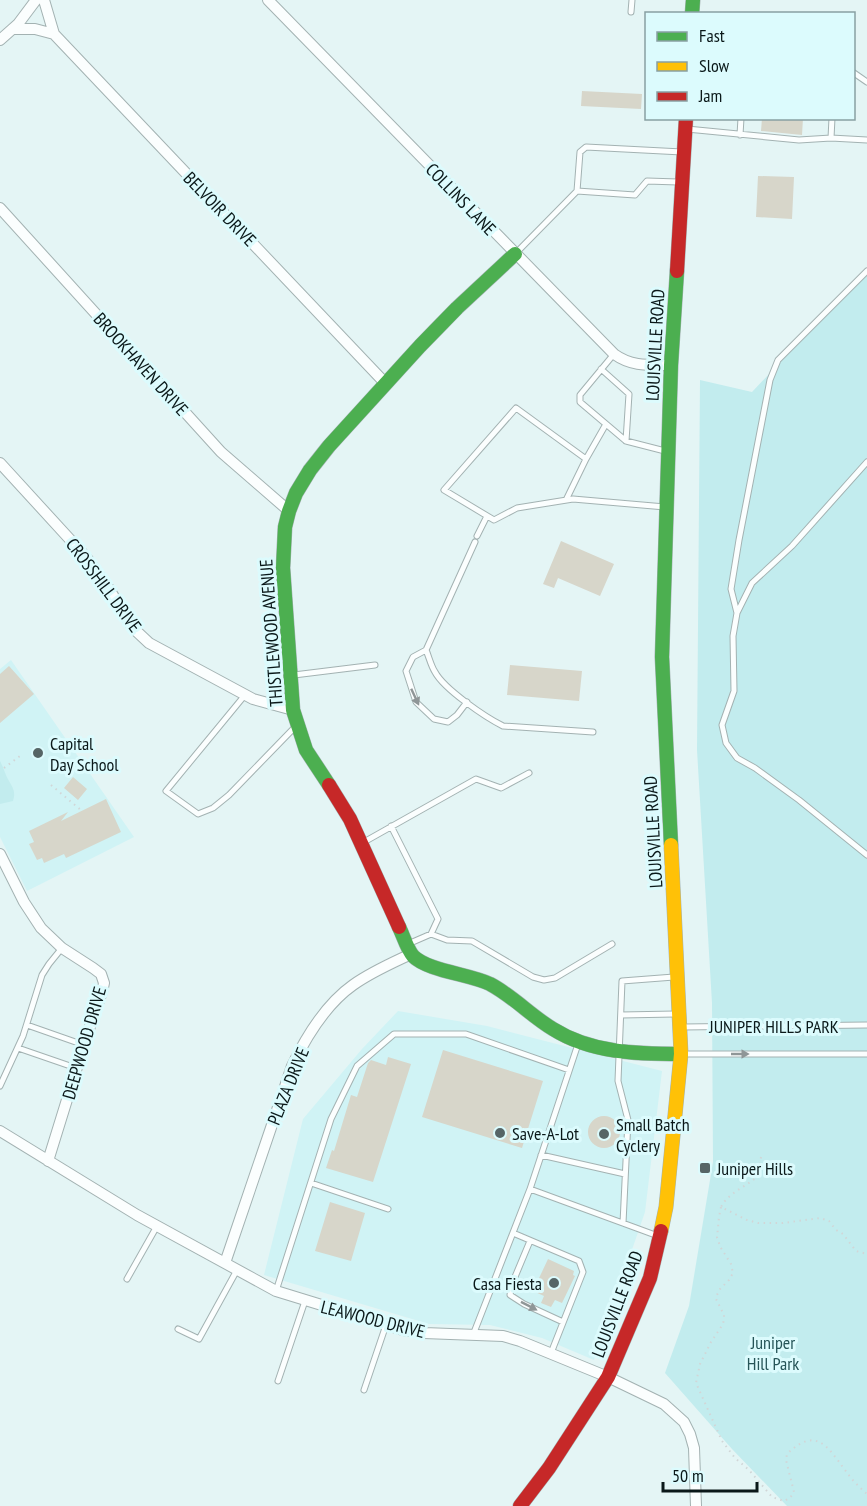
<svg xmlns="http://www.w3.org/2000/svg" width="867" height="1506" font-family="'PT Sans Narrow',sans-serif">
<rect width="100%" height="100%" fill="#e4f5f5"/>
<path fill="#d0f3f5" d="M11,660l123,177 -107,54 -27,-54v-168z
M398,1011l89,15 175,45 -17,141 -51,148 -52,-22 -52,-13 -61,-1 -165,-49 39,-156 59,-70z"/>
<path fill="#c2ecee" d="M867,271v1235h-80l-55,-57 -67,-76 24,-67 24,-144 -1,-159 -15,-253 3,-370 52,12z
M0,761c4,7 5,14 9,20 4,7 7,11 4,20l-13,3z"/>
<path fill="#d7d6ca" d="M582,91l60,3 -1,15 -60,-3z
M762,118h41l-1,17 -41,-4z
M758,176l36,1 -2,42 -36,-2z
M561,541l53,23 -14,32 -42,-18 -4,10 -11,-4z
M510,665l72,6 -3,30 -72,-6z
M9,666l25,28 -34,29v-49z
M73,777l14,12 -9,11 -14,-12z
M106,799l15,33 -55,26 -2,-4 -20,9 -2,-5 -5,2 -8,-16 5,-2 -5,-11 39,-19 -7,9z
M443,1050l100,31 -21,67 -100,-31z
M388,1057l23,7 -38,118 -47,-14 6,-18 2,1 17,-56 6,2 11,-34 3,-3 15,5z
M588 1132a16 16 0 1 1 32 0a16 16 0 1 1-32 0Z
M330,1202l35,11 -14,48 -36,-10z
M548,1259l26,12 -1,4 2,1 -13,27 -7,-3 -4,7 -10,-4 3,-7 -11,-5z"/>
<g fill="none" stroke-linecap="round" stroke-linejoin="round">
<defs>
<path id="lane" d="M631,12l1,-12
M854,73l13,9
M687,129l112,11 32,-2 36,2
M740,135l1,-17
M831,138l1,-20
M678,182l-31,-1 -12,14 -58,-4 3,-39 6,-5 96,5
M517,252l60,-61
M614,354l-34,41v7l46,39 39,10
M601,369l28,25 -3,47
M586,459l20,-35
M867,462l-75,84 -40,37 -15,30 -4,23 1,55 -12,34 4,18 11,15 18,10 44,32 68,55
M566,500l20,-41 -70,-51 -72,82 50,30 23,-12 56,-9 92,8
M477,536l10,-20
M475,542l-49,108c3,7 5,16 9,22 9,17 50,45 68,54l90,6
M737,613l-6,-24 8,-49 31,-160 8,-20 89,-89
M426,650l-13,7 -7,14 10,31 18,17 14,3 9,-7 10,-13
M294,675l81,-10
M245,695l-79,96 32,23 15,-6 16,-13 66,-68
M391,826l47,93 -7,15 -23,10
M364,842l112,-63 25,9 28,-15
M431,934l16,6 25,1 61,36 11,3 11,-2 57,-34
M621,1015l54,-1
M27,1025l57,20
M683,1027l184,-2
M18,1048l58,20
M683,1054h184
M0,1086l23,-50 19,-61 7,-11 13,-16
M541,1155l84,19
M311,1183l77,26
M530,1189l48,-145
M623,1223l5,-103 -10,-39 4,-100 52,-4
M513,1233l66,28 4,11 -32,81
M530,1241l-18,43 -2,11 14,9 39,18
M127,1279l30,-53
M276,1291l55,-172 26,-53 37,-32h72l103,36
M178,1329l21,10 38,-69
M473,1335l57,-146 128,47
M278,1381l27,-80
M364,1390l22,-65"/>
<path id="street" d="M44,0l10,34 332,350
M268,0l346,354c18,13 35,11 57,11
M13,29h22l19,5
M0,40l18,-16 18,-24
M0,208l221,244 68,59
M0,463l86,94 20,27 27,44 16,15 104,56 40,11
M0,854l24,48 17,26 21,20 31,20 8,6 3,9 -2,9 -15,43 -39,126
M0,1131l137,84 139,76 127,39 21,3 79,3 17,5 88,36 56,27 20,18 6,12 4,14 2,58
M225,1263l67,-197c14,-29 34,-62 61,-81 18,-13 39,-22 58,-31"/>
<path id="fast" d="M692,14l1,-14
M329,785l-23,-35 -13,-40 -10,-142 2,-41 4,-16 7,-18 14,-23 19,-24 91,-100 37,-38 58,-54
M671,845l-9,-188 9,-292 6,-94
M399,927c4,8 8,22 14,29 15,15 56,18 77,28 23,12 41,32 63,45 38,24 84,25 128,25"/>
<path id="slow" d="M661,1231l5,-24 15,-153 -10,-209"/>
<path id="jam" d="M677,271l9,-153
M329,785l21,34 49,108
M520,1506l29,-38 59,-91 42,-99 11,-47"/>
</defs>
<use href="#lane" stroke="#a3b2b2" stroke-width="7"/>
<use href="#street" stroke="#a3b2b2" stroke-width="12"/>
<use href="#fast" stroke="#a3b2b2" stroke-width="15"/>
<use href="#slow" stroke="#a3b2b2" stroke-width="15"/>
<use href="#jam" stroke="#a3b2b2" stroke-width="15"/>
<path stroke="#d1d6d7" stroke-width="2" stroke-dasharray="1.5 4.5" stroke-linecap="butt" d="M4,768l16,-12
M51,785l31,26
M761,1157l-3,19c-12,11 -29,16 -37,31l26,13 11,3h25l37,-5 9,3 7,9 7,4 13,17 11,3
M721,1207l-2,10 -2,21 4,10 10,16 2,9 -4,7 -9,9 -3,6 -1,4 8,16v4l-1,5 -12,18 -11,22 -4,19 26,58 13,17 14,12 23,27 12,4 6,-3 4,-6 -8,-32 1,-6c29,-28 40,-8 58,16 6,9 14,17 22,24"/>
<use href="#lane" stroke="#fbfefe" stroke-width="5"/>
<use href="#street" stroke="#fbfefe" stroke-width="10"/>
<use href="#fast" stroke="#4caf50" stroke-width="14"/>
<use href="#slow" stroke="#ffc107" stroke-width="14"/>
<use href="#jam" stroke="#c62828" stroke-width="14"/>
</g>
<defs><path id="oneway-solid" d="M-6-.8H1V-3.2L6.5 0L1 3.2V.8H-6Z" transform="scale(1.5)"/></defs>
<g fill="#8f9697">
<use href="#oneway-solid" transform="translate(415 697) rotate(65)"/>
<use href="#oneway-solid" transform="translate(740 1054)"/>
<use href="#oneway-solid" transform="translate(529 1306) rotate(27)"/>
</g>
<g fill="#566566" stroke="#dcfbfd" stroke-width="2">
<circle cx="38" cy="753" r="6"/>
<circle cx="500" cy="1133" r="6"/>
<circle cx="604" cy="1134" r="6"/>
<rect x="699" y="1162" width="12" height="12" rx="3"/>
<circle cx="554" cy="1283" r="6"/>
</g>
<g text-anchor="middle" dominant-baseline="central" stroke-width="6" stroke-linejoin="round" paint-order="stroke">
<g font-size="18" fill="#0a1819" stroke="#dcfbfd">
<text transform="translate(461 199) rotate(46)">COLLINS LANE</text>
<text transform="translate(220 209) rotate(46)">BELVOIR DRIVE</text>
<text transform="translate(655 345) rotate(-87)">LOUISVILLE ROAD</text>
<text transform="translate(141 364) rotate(48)">BROOKHAVEN DRIVE</text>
<text transform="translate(104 585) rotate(53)">CROSSHILL DRIVE</text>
<text transform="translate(271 633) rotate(-94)">THISTLEWOOD AVENUE</text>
<text transform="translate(653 832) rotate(-93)">LOUISVILLE ROAD</text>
<text x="774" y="1026">JUNIPER HILLS PARK</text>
<text transform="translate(84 1043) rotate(-74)">DEEPWOOD DRIVE</text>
<text transform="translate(288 1086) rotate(-68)">PLAZA DRIVE</text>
<text transform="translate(617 1304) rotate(-69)">LOUISVILLE ROAD</text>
<text transform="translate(373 1319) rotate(14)">LEAWOOD DRIVE</text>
</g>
<g font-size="18" fill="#0a1819" stroke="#dcfbfd" text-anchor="start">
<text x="50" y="743">Capital<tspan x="50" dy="21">Day School</tspan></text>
<text x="616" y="1124">Small Batch<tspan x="616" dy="21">Cyclery</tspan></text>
<text x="512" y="1133">Save-A-Lot</text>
<text x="717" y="1168">Juniper Hills</text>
<text x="542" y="1283" text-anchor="end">Casa Fiesta</text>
</g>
<g font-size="18" fill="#265558" stroke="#dcfbfd">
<text x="773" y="1342">Juniper<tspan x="773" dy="21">Hill Park</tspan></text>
</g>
</g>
<rect x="645" y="12" width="210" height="108" fill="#dcfbfd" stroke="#88a0a2" stroke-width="1.5"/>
<rect x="657" y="32" width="30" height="9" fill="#4caf50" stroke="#88a0a2" stroke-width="1.5"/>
<text x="699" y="42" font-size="18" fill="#0a1819">Fast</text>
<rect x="657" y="62" width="30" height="9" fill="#ffc107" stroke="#88a0a2" stroke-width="1.5"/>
<text x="699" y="72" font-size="18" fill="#0a1819">Slow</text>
<rect x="657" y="92" width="30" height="9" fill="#c62828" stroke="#88a0a2" stroke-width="1.5"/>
<text x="699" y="102" font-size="18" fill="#0a1819">Jam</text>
<path d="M663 1482v9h94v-9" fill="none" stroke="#0a1819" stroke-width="3"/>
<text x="672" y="1482" font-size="18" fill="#0a1819" stroke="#dcfbfd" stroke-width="4.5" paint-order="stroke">50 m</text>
</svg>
